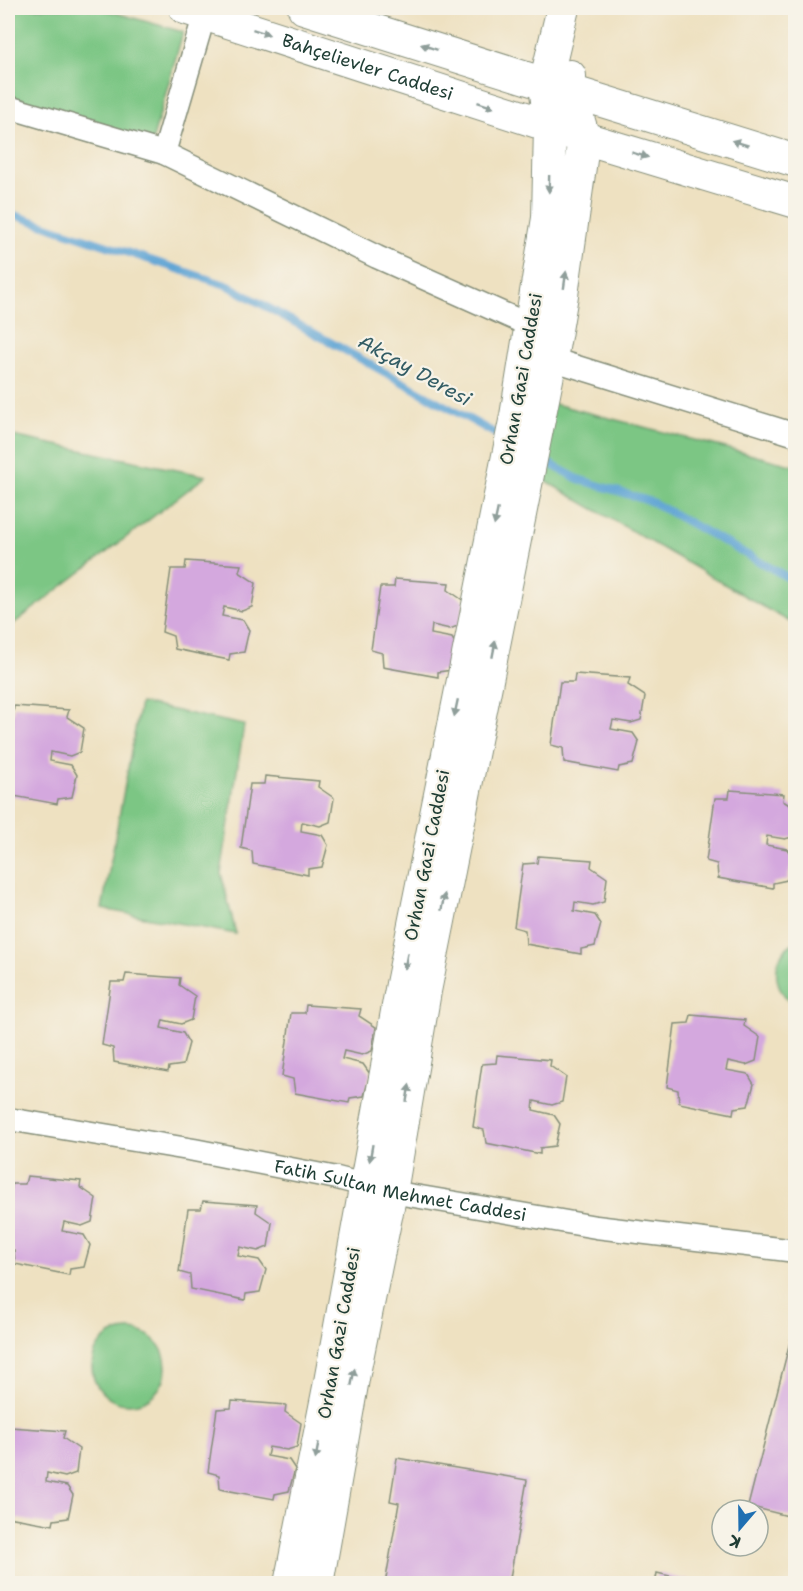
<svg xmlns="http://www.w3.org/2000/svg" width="803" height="1591" font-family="'Shantell Sans',sans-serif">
<rect width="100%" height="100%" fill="#f7f3e8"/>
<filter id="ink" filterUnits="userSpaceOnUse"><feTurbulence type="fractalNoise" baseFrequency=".0167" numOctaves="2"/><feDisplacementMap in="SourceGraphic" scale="12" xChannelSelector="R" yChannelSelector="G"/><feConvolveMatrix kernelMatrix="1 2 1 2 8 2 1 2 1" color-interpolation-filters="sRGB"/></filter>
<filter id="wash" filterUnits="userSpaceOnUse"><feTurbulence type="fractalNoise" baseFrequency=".008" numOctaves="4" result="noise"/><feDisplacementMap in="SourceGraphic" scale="24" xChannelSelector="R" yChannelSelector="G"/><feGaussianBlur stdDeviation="1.35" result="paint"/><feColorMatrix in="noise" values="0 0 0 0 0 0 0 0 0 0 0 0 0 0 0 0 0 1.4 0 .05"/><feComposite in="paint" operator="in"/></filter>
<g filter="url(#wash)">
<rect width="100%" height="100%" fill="#eee1c1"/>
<path fill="#7cc684" stroke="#4e825c" stroke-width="1.5" d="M8,8h91l84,24 -31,110 -144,-41z
M543,401l252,65v159l-267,-154z
M8,435l198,41 -198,152z
M140,703l104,22 -23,148 15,61 -134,-25z
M795,942v63c-23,-14 -26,-49 0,-63z
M92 1367a37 37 0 1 1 74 0a37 37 0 1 1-74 0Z"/>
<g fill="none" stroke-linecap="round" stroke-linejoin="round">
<path stroke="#5ea4d4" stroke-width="8" d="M8,213l221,73 276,153
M539,458l39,21 74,23 144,80"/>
</g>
<g id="blocks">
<path fill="#d4a8de" d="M186,561l55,4 -2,7 17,11 -4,24 -10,4 -18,-4 -2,9 21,4 6,10 -5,22 -14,2 -1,6 -54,-11 -2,-13 -11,-4 9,-63h14z
M395,579l54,4 -1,7 16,11 -4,24 -10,4 -18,-4 -1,9 21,4 6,10 -6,22 -14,2v5l-55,-10 -1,-14 -11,-3 9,-63h14z
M575,674l55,4 -2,7 17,11 -4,24 -10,3 -18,-3 -2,9 22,4 6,9 -6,22 -14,3 -1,5 -54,-10 -1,-14 -12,-3 9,-63h14z
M14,706l55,4 -2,7 17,11 -4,24 -10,4 -19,-4 -1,9 21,4 6,10 -5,22 -14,2 -1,5 -49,-9v-81h5z
M265,776l54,5 -1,6 16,11 -4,24 -10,4 -18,-4 -1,9 21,4 6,10 -6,22 -14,2v6l-55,-11 -1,-13 -11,-3 9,-64h14z
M730,790l54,4 -1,7 13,8v27l-11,3 -18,-3 -1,9 21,4 6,9 -6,22 -14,3v5l-55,-10 -1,-14 -11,-3 9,-63h14z
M538,856l54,4 -1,7 16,11 -3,24 -11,3 -18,-3 -1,9 21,4 6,9 -6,22 -14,3v5l-55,-10 -1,-14 -11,-3 9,-63 14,-1z
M126,974l54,4 -1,7 16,11 -4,24 -10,4 -18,-4 -2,8 22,5 6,10 -6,22 -14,2 -1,5 -54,-10 -1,-14 -11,-3 9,-63h13z
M306,1005l55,4 -2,7 17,11 -4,24 -10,4 -18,-4 -2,8 21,5 7,10 -6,22 -14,2 -1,5 -54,-10 -2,-14 -11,-3 9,-63h14z
M691,1015l54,5 -1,6 16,11 -4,24 -10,4 -18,-4 -2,9 22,4 6,10 -6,22 -14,2 -1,6 -54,-11 -1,-13 -11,-3 8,-63 14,-1z
M497,1055l54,5 -1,6 16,11 -4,25 -10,3 -18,-4 -1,9 21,5 6,9 -5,22 -15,2v6l-54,-11 -2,-13 -11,-3 9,-63 14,-1z
M27,1176l54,5 -1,6 16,11 -4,24 -10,4 -18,-4 -2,9 22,4 6,10 -6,22 -14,2 -1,6 -54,-11 -1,-14 -6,-1v-34l4,-31h13z
M203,1201l54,4 -1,7 16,11 -4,24 -10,4 -18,-4 -2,9 21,4 7,10 -6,22 -14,2 -1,6 -54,-11 -1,-14 -11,-3 9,-63h13z
M795,1322l1,1v195l-48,-12z
M232,1401l54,4 -1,7 16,11 -4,24 -10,3 -18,-3 -2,9 22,4 6,9 -6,22 -14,3 -1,5 -54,-10 -1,-14 -11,-3 9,-63 14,-1z
M10,1427l55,4 -2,7 16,11 -3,24 -11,4 -18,-4 -1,9 21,4 6,9 -5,23 -14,2 -1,5 -45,-8v-82z
M397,1458l130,22 -18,104h-124l14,-81 -9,-2z
M657,1573l43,10v1h-45z"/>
</g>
</g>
<g filter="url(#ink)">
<use href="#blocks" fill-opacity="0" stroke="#868f7a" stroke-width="1.5"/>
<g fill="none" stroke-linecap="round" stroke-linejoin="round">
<defs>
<g id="street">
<path d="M205,13l-41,140 213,104 154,69"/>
<path d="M8,107l156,46"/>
<path d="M551,359l245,76"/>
<path id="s1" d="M8,1119l186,31 143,28 54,14 205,35 200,24"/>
</g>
<g id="secondary">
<path id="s2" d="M185,8l365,118 -2,92 -32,198 -114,568 -72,398 -40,202"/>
<path d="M304,8l241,76 25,7 14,47 -34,-12 -5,-42 18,-76"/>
<path d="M570,76v15l226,70"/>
<path d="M317,1584l37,-211 37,-181 34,-201 126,-632 11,-64 22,-157 212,64"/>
</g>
</defs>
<use href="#street" stroke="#868f7a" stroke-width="25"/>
<use href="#secondary" stroke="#868f7a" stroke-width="34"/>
<use href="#street" stroke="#fff" stroke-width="22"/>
<use href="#secondary" stroke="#fff" stroke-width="32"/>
</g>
<defs><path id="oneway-solid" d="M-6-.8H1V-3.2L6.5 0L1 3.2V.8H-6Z" transform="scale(1.5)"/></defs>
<g fill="#8f9e9a">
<use href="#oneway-solid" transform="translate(261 32) rotate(18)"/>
<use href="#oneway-solid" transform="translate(429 47) rotate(-162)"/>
<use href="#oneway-solid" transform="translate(486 105) rotate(18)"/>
<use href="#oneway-solid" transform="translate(740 143) rotate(-163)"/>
<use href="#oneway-solid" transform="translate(640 155) rotate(17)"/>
<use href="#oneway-solid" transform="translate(549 184) rotate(91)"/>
<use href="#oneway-solid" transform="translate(565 280) rotate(-82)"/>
<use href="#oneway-solid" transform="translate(496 517) rotate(102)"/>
<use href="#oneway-solid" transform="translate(494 649) rotate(-79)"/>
<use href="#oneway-solid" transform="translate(456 708) rotate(102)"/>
<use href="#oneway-solid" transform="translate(443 902) rotate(-79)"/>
<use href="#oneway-solid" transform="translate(406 961) rotate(101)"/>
<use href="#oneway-solid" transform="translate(408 1093) rotate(-80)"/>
<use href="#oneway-solid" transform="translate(371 1153) rotate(100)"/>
<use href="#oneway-solid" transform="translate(353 1377) rotate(-79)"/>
<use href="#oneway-solid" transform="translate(317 1451) rotate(101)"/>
</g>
</g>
<g text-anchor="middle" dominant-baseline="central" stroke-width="4.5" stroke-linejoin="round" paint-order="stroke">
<g font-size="18" fill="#1f3d34" stroke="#f7f3e8">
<text stroke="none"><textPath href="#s2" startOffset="192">Bahçelievler Caddesi</textPath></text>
<text transform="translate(521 379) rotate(-80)">Orhan Gazi Caddesi</text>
<text transform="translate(427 855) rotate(-79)">Orhan Gazi Caddesi</text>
<text stroke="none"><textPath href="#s1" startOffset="399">Fatih Sultan Mehmet Caddesi</textPath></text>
<text transform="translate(339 1333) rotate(-80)">Orhan Gazi Caddesi</text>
</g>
<g font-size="20" font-style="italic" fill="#325c64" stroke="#f7f3e8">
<text transform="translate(415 370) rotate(29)">Akçay Deresi</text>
</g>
</g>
<rect width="803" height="1591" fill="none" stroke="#f7f3e8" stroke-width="30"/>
<g transform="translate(740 1528) rotate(200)"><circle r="28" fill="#f7f3e8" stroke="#a1aaa0" stroke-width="1.5"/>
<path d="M0-4.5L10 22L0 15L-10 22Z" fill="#1f6fb2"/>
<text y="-9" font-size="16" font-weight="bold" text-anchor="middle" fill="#1f3d34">K</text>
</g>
</svg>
